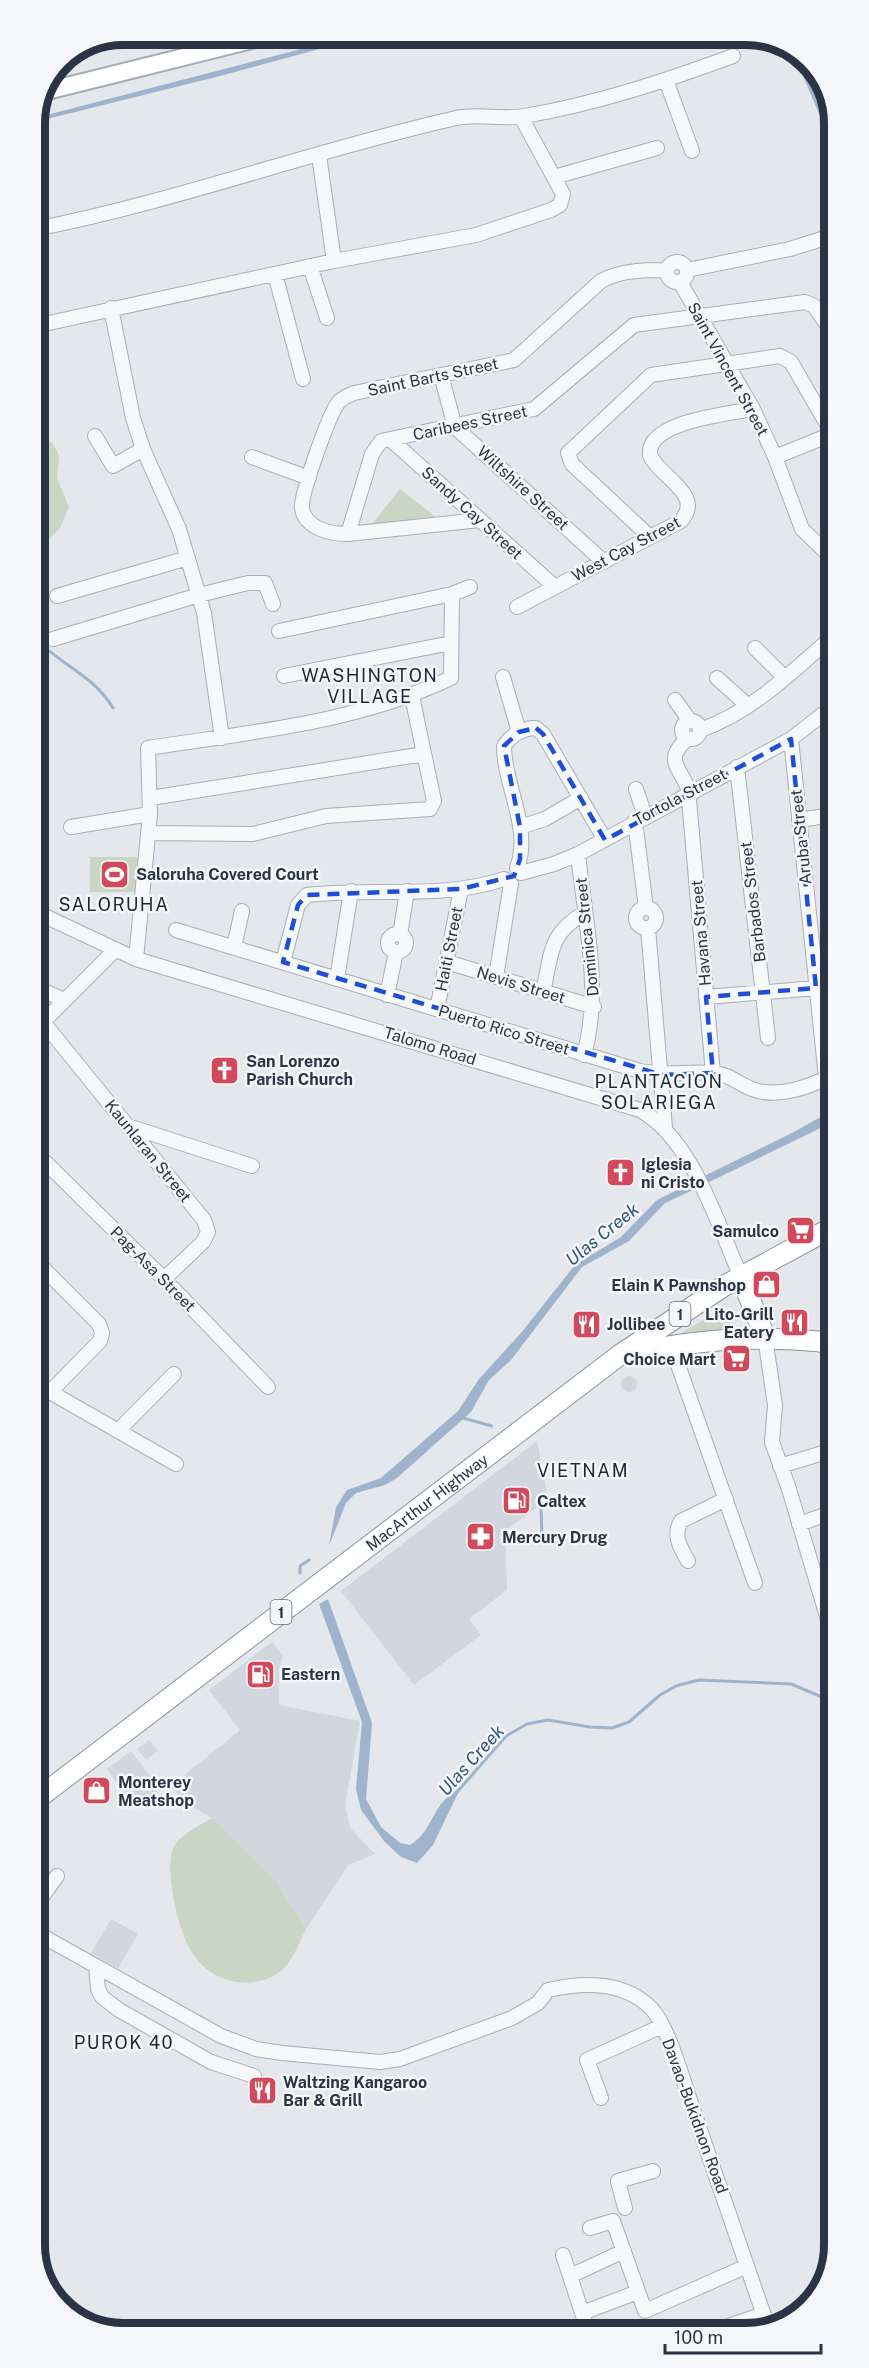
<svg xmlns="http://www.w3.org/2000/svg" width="869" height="2368" font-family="'Public Sans',sans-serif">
<rect width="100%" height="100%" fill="#e4e7ec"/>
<path fill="#d2d6de" d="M621 1384a8 8 0 1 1 16 0a8 8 0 1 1-16 0Z
M537,1441l11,58 -43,32 2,59 -38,29 12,16 -67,50 -73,-94z
M272,1642l11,14 -4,13v36l81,16 -15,84 5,23 25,26 -27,11 -42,64 -30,-48 -64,-63 -28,-16 -13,-16 69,-56 -31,-40z
M149,1740l9,11 -12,9 -9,-11z
M131,1751l29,38 -25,18 -28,-38z
M111,1919l27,15 -20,34 -27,-15z"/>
<path fill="#c9d6c5" d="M35,430l18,14 6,11 -2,23 12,29 -9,21 -25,24z
M400,489l37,29 -65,6z
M90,857h51l-1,35h-50z
M725,1308l11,21 -57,5z
M212,1818l64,63 30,48c-6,12 -11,26 -20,37 -20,23 -61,21 -83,0 -18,-16 -26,-49 -30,-71 -2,-13 -5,-34 0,-46 5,-14 28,-24 39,-31z"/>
<path fill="#9fb4cc" d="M123,35h47l-110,26 1,-1z
M355,35h16l-151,41 -185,46v-4z
M792,50c17,6 36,40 39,58 2,11 0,23 0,34z
M833,1110v12l-128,62 -3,-7 90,-44z
M689,1184l4,6 -28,13 -36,38 -47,26 -71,93 -22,20 -18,32 -74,66 -12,7 -29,8 -10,10 -17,43 7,-39 11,-17 34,-12 77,-67 21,-32 42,-46 54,-68 46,-28 36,-37z
M328,1599l44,124 -6,76 15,28 19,16 10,2c25,-15 21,-43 50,-56l-27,56 -16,18 -16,-6 -17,-16 -23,-31 -5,-21 6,-67 -43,-118z"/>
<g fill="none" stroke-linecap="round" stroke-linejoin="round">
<path stroke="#9fb4cc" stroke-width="3" d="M35,639c27,26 59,37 78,69
M459,1417l33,9
M541,1505l1,36
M300,1573v-7l9,-6
M457,1792l49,-56 21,-12 21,-4 42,7 22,1 17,-6 31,-27 16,-9 23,-6 92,4 43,18"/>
<defs>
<path id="minor" d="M666,80l26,71
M319,155l15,106
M554,177l103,-29
M35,229c143,-28 279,-79 421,-111 22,-5 46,2 68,-2 72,-12 141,-35 209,-60
M667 272a10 10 0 1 1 20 0a10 10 0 1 1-20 0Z
M310,266l17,52
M687,270l103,-21 32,-10 10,1
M275,274l28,105
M680,282l73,127 22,48 27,72 30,29
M111,308l22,110 10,31 36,80 25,84 18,125
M35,326l299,-65 142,-26 75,-25 9,-5 3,-11 -42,-77
M441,375l14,52 149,135
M95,436l18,30 30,-17
M390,439l165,148
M252,457l57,21
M775,457l57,-23
M480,520l-132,14c-17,0 -42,-5 -46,-25 -2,-14 27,-94 36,-106 4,-5 9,-7 16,-10l160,-33 87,-79c20,-11 44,-11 66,-11
M348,534l24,-80 9,-13 153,-32 100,-84 171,-23 9,4 18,26
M650,537l-78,-73 -4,-11 83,-78 129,-19 11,6 41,71
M57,596l131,-38
M517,607l164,-86c24,-27 -22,-44 -31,-66 -4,-34 80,-41 103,-46
M279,631l173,-37 18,-7
M53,639l146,-44 49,-12h17l8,21
M755,648l30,30
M284,676l167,-33
M503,677l16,55
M717,678l30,27
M675,700l15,21
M682 730a9 9 0 1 1 18 0a9 9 0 1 1-18 0Z
M700,730c51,-17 93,-59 132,-93
M687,739c-23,21 -8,27 1,49l25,285
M791,739l35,339
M737,767l31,271
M636,789l9,27
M151,798l273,-44
M799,820l33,-5
M635,821l11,87
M71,827l79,-13
M520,827l25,-8 36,-21
M149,833l104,1 73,-18 104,-7 4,-8 -22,-105
M578,854c7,67 24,135 6,201
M517,868c15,-40 -13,-82 -13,-122 7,-11 19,-18 32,-18l7,6 62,106
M521,873l33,-9 24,-10 213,-115 41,-32
M636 918a10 10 0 1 1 20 0a10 10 0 1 1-20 0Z
M36,912l100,47 504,151c53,30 77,113 101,167
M648,928l17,200
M176,930l464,141c27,5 48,0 74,2 16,1 24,11 38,16 26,10 57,-2 81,-14
M388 943a9 9 0 1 1 18 0a9 9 0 1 1-18 0Z
M400,935l7,-44
M234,947l8,-36
M136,959l14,-145 -2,-66c103,-16 208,-25 303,-70l1,-84
M283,962l15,-57 9,-10c65,-8 135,5 197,-16
M447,962l147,45
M496,977l15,-93
M337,979l14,-88
M36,987l28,13
M543,992c9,-39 5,-57 41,-79
M387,995l9,-43
M706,997l110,-9
M437,1009l24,-120
M43,1022l161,198 4,12 -5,10 -39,37
M36,1029l79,-79
M128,1126l124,40
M36,1153l128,126 104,108
M36,1261l63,63 3,9 -2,8 -50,51
M765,1337l10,68 -3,37 17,47 43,144
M671,1345l84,238
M36,1384l140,80
M118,1431l56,-57
M780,1466l53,-16
M799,1524l34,-12
M688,1561c-7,-13 -16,-25 -7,-40l45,-22
M37,1904l20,-28
M37,1933l184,103 35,13 26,4 98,9 20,-3 112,-41 26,-15 10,-13c35,-8 76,-9 103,18 18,19 33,76 42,101 25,74 51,148 76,221
M96,1966l2,23 4,8 17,13 92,52 43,14
M601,2098l-14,-38 75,-34
M625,2208l-7,-27 35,-10
M590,2228l23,-7 32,90 102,-45
M563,2255l25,76
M570,2276l54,-25
M582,2313l56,-21
M714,2331l49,-17"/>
<path id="major" d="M47,91l225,-56"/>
<g id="highway">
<path d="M741,1277l24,60"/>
<path d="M627,1353c75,-13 129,-19 206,-10"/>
<path id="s1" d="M37,1799l584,-445 103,-68 109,-59"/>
</g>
</defs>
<use href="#minor" stroke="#a9aeb7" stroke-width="16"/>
<use href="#major" stroke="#a3abb8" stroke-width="20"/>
<use href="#highway" stroke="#8b94a3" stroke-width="22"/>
<use href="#minor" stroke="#f7f8fa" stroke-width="14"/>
<use href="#major" stroke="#fff" stroke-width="16"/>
<use href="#highway" stroke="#fff" stroke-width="20"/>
</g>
<path fill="none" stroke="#1d4ed8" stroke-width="4.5" stroke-dasharray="12 8" stroke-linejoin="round" d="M536,728l7,6 62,106 186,-101 25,249 -110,9 7,76 -51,2 -379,-113 15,-57 9,-10 154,-6 53,-13 6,-17v-32l-16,-81 15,-14z"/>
<defs>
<symbol id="stadium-square" viewBox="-11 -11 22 22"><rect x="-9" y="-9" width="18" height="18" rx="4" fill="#d1495b" stroke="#f4f6f9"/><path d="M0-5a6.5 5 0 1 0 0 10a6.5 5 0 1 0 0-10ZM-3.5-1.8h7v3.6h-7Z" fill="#fff"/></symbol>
<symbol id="church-square" viewBox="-11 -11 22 22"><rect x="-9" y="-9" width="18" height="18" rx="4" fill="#d1495b" stroke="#f4f6f9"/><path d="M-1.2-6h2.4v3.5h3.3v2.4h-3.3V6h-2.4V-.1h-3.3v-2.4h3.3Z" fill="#fff"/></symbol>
<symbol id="supermarket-square" viewBox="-11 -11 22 22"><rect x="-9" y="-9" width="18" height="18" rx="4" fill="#d1495b" stroke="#f4f6f9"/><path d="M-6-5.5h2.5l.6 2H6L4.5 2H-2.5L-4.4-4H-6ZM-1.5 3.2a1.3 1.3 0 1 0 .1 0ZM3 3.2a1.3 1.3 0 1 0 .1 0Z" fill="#fff"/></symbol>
<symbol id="shop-square" viewBox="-11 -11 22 22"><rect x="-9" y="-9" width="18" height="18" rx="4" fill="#d1495b" stroke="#f4f6f9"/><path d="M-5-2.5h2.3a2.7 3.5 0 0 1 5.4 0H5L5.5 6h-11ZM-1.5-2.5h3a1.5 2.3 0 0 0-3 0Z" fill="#fff"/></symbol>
<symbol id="restaurant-square" viewBox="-11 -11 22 22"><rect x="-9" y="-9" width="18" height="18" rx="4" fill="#d1495b" stroke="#f4f6f9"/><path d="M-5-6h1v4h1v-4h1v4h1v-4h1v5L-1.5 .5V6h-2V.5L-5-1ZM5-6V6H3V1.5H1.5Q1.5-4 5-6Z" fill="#fff"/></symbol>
<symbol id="fuel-square" viewBox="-11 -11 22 22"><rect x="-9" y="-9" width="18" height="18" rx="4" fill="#d1495b" stroke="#f4f6f9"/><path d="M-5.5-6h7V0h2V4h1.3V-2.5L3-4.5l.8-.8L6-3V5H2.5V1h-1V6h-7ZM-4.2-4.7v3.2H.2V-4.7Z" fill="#fff"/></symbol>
<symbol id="pharmacy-square" viewBox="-11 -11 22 22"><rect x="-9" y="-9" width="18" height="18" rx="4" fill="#d1495b" stroke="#f4f6f9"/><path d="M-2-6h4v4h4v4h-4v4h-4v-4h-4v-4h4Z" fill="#fff"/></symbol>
</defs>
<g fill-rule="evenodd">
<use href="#stadium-square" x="98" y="858" width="33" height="33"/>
<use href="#church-square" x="208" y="1054" width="33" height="33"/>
<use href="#church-square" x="604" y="1156" width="33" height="33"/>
<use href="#supermarket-square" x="784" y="1214" width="33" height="33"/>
<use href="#shop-square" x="750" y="1268" width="33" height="33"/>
<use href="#restaurant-square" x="778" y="1306" width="33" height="33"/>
<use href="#restaurant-square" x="570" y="1308" width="33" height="33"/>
<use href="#supermarket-square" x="720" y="1342" width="33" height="33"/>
<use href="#fuel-square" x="500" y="1484" width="33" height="33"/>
<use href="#pharmacy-square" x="464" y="1520" width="33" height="33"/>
<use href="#fuel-square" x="244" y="1658" width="33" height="33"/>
<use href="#shop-square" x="80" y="1774" width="33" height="33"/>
<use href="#restaurant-square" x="246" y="2074" width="33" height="33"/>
</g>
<g text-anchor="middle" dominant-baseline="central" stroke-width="5" stroke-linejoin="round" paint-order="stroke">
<g fill="#f4f6f9" stroke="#676e7b" stroke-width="1.5">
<rect x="669.5" y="1302" width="21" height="24" rx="4.5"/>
<rect x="270.5" y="1600" width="21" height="24" rx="4.5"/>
</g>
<g font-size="15" font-weight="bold" fill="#2b3445">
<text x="680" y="1314">1</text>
<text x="281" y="1612">1</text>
</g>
<g font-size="16" fill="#2b3445" stroke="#f4f6f9">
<text transform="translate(728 369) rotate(61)">Saint Vincent Street</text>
<text transform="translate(433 377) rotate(-12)">Saint Barts Street</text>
<text transform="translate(470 423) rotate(-12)">Caribees Street</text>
<text transform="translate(523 488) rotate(42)">Wiltshire Street</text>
<text transform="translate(472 513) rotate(42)">Sandy Cay Street</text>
<text transform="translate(626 549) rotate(-28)">West Cay Street</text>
<text transform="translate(680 797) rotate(-28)">Tortola Street</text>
<text transform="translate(801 837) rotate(-96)">Aruba Street</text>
<text transform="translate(753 902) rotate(-97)">Barbados Street</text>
<text transform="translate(701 933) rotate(-95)">Havana Street</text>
<text transform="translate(587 937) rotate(-96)">Dominica Street</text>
<text transform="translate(449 949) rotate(-79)">Haiti Street</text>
<text transform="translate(521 985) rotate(17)">Nevis Street</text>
<text transform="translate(504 1030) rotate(17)">Puerto Rico Street</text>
<text transform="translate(430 1046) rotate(17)">Talomo Road</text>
<text transform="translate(148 1151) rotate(51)">Kaunlaran Street</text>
<text transform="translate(153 1269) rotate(45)">Pag-Asa Street</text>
<text stroke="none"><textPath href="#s1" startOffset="490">MacArthur Highway</textPath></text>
<text transform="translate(695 2116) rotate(70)">Davao-Bukidnon Road</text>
</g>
<g font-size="16" font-weight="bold" fill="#2b3445" stroke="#f4f6f9" text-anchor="start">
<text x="136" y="874">Saloruha Covered Court</text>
<text x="246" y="1061">San Lorenzo<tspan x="246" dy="18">Parish Church</tspan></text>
<text x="641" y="1164">Iglesia<tspan x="641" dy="18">ni Cristo</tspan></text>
<text x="779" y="1231" text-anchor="end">Samulco</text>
<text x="746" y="1285" text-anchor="end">Elain K Pawnshop</text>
<text x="774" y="1314" text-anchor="end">Lito-Grill<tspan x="774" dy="18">Eatery</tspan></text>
<text x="607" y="1324">Jollibee</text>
<text x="716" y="1359" text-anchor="end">Choice Mart</text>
<text x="537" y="1501">Caltex</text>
<text x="502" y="1537">Mercury Drug</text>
<text x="281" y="1674">Eastern</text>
<text x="118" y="1782">Monterey<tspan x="118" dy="18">Meatshop</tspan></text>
<text x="283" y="2082">Waltzing Kangaroo<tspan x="283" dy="18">Bar &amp; Grill</tspan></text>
</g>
<g font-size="18" letter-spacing="1.5" fill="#1d2536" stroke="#f4f6f9">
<text x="370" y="675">WASHINGTON<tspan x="370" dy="21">VILLAGE</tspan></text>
<text x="114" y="904">SALORUHA</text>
<text x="659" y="1081">PLANTACION<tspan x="659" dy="21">SOLARIEGA</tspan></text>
<text x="583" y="1470">VIETNAM</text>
<text x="124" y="2042">PUROK 40</text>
</g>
<g font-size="18" font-style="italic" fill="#34527a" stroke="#f4f6f9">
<text transform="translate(602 1234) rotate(-39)">Ulas Creek</text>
<text transform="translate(471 1760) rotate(-48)">Ulas Creek</text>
</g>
</g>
<path d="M0 0H869V2368H0ZM123 45H746A78 78 0 0 1 824 123V2245A78 78 0 0 1 746 2323H123A78 78 0 0 1 45 2245V123A78 78 0 0 1 123 45Z" fill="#f4f6f9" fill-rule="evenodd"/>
<path fill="none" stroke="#2b3445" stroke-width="8" d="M123 45H746A78 78 0 0 1 824 123V2245A78 78 0 0 1 746 2323H123A78 78 0 0 1 45 2245V123A78 78 0 0 1 123 45Z"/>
<path d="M665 2344v9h156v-9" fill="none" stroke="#2b3445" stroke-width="3"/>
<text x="674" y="2344" font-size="18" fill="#2b3445" stroke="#f4f6f9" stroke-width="4.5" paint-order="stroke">100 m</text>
</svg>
